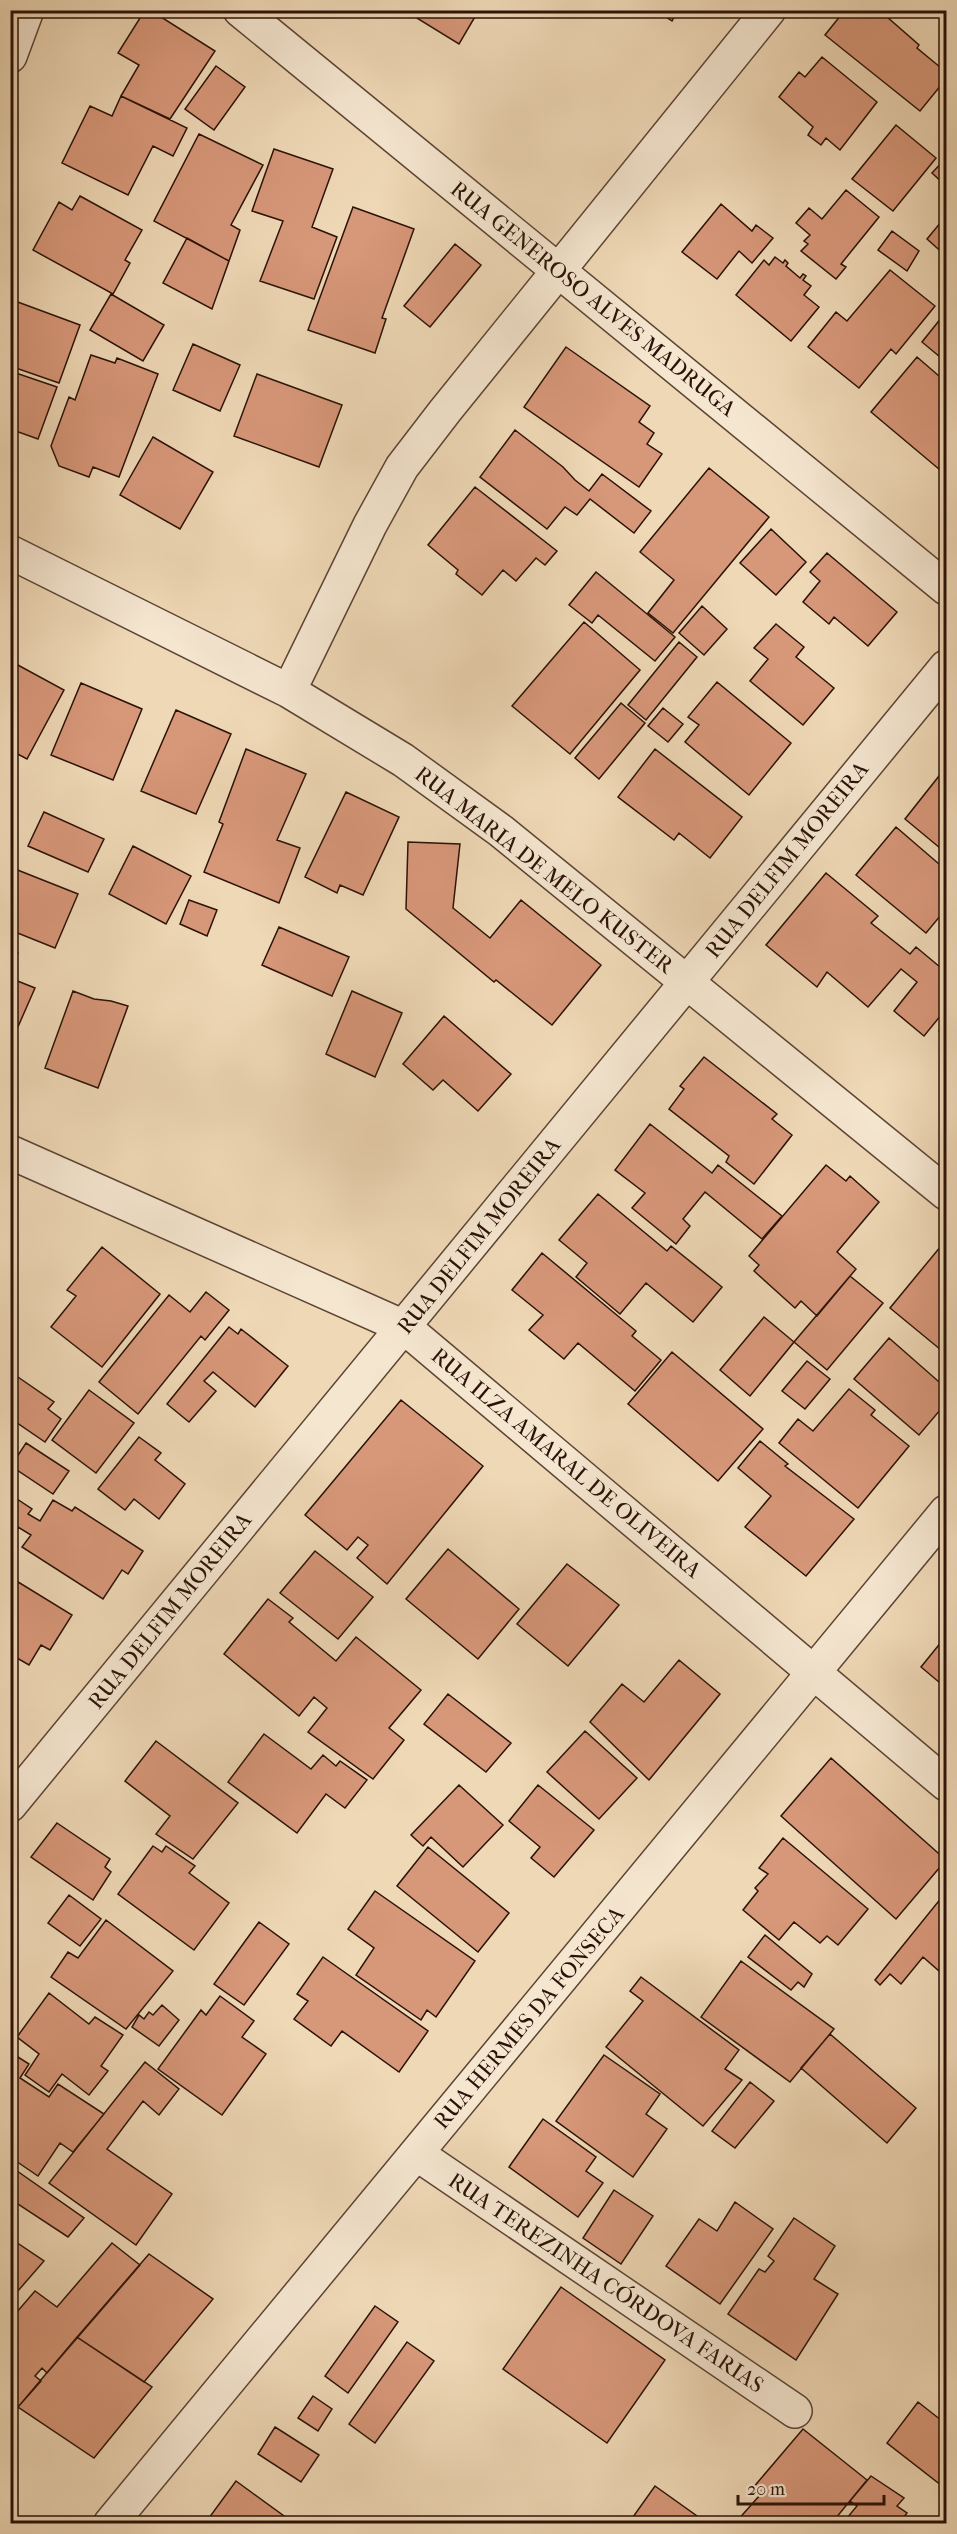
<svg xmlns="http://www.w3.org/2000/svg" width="957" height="2534" font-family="'IM FELL French Canon',serif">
<rect width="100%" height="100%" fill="#efd8b6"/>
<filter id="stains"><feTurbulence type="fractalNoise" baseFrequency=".00333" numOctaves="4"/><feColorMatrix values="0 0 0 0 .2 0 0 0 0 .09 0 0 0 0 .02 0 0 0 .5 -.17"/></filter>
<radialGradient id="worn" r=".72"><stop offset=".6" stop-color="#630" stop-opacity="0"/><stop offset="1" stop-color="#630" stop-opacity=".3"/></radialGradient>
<path fill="#d79779" stroke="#2b1208" stroke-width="1.5" d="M145,10h5l65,41 -45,68 -49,-23 18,-31 -21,-12z
M408,10h71l-20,34 -52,-32z
M655,10h23l-6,11z
M845,10l9,6 5,-6h20l40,35 -2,3 29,24v7l-26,32 -95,-76z
M822,57l55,45 -37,48 -14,-12 -5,7 -13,-10 5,-8 -34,-30 20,-25 6,5z
M216,66l29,21 -31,43 -29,-21z
M121,96l66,32 -14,28 -20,-10 -25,49 -66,-32 28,-57 22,10z
M896,125l40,33 -43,53 -41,-32z
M199,134l64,31 -32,60 9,5 -11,31 -75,-40z
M274,149l59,20 -21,58 25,10 -23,62 -54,-18 23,-60 -31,-10z
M946,154v32l-14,-13 13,-14 -2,-2z
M846,190l33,27 -38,47 5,3 -10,12 -35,-28 7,-7 -4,-3 6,-6 -14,-12 13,-15 13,11z
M80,196l62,34 -17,30 5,3 -17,31 -80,-44 26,-48 13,8z
M721,204l31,27 4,-6 17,13 -21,25 -13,-12 -22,28 -35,-27z
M353,207l61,22 -32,89 4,1 -11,34 -67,-23z
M946,216v40l-19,-17z
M892,231l27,20 -12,20 -29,-21z
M187,238l42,23 -17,48 -49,-26z
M455,244l26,21 -51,62 -26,-21z
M775,257l8,6 2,-3 3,3 -2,3 14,12 3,-4 3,2 -3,4 8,6 -7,9 15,12 -28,34 -55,-46 28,-35 5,5z
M890,270l45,36 -39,48 -5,-5 -32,39 -51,-41 28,-35 11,9z
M111,294l53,31 -21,36 -53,-31z
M15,301l65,24 -21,58 -49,-17v-51z
M946,312v50l-24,-20z
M193,344l47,21 -20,46 -47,-21z
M566,347l84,59 -11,16 15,11 -7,11 15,10 -23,33 -115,-80z
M91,355l24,8 2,-5 41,16 -39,103 -26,-10 -4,10 -30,-11 -8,-20 18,-49 6,3z
M917,357l29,25v93l-75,-63z
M10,371l47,16 -19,52 -28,-10z
M257,374l85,31 -23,62 -85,-31z
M515,430l48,37 12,13 14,11 13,-17 49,37 -17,22 -44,-34 -13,16 -12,-8 -18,22 -67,-52z
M153,437l60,35 -33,57 -60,-34z
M709,468l60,49 -96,116 -25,-20 26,-33 -34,-28z
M475,487l82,64 -12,14 -9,-7 -20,23 -13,-11 -21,25 -26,-21 2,-4 -30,-25z
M771,529l35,33 -30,33 -36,-32z
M827,553l70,59 -29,34 -34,-29 -5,7 -26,-22 17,-21 -10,-9z
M596,572l79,65 -20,24 -57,-46 -6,8 -23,-18z
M702,606l25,23 -23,26 -25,-22z
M584,622l56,48 -70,84 -58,-48z
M776,624l28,23 -8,10 38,31 -31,37 -53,-44 18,-22 -14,-11z
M679,642l18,15 -51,63 -18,-15z
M16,664l48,26 -37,69 -17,-9v-75z
M717,682l74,61 -42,52 -64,-53 14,-17 -11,-8z
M81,683l61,26 -29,71 -62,-25z
M621,703l24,20 -46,56 -24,-21z
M663,708l20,16 -15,18 -20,-16z
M176,710l55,24 -35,80 -55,-23z
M246,749l60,25 -29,66 23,8 -21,55 -75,-31 19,-48 -4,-2z
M655,749l87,68 -32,41 -31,-25 -5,7 -56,-43z
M943,771l3,3v79l-41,-34z
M346,792l53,25 -36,78 -23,-10 -3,8 -32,-16z
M44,812l60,27 -16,33 -60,-26z
M896,827l50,43v39l-20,24 -70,-58z
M408,842l52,2 -7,64 37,30 31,-38 80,65 -49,60 -56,-45 -2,2 -88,-73z
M133,846l58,30 -25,48 -57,-30z
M10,867l68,27 -23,54 -45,-18z
M826,873l52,43 -7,7 39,31 6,-7 30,25v37l-22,27 -30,-25 23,-29 -16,-13 -33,38 -41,-35 -10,15 -51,-42z
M189,900l28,10 -10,26 -27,-12z
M279,927l70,30 -17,39 -70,-31z
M10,950l8,3 -8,17z
M946,960v12l-6,-5z
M10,978l25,10 -25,57z
M73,991l21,8 17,2 17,5 -30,82 -53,-20z
M352,991l50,22 -27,64 -49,-23z
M444,1016l67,58 -33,37 -35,-31 -10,10 -30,-26z
M946,1022v15l-7,-6z
M704,1057l73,57 -5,5 20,16 -38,49 -28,-22 3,-6 -60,-47 15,-20 -4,-3z
M650,1124l62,49 6,-8 64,51 -20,23 -57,-47 -22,27 7,7 -14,18 -44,-36 13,-15 -30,-23z
M826,1165l20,16 4,-5 29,26 -42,50 19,17 -39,47 -16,-15 -6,7 -41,-37 5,-6 -10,-9z
M598,1194l69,57 4,-5 51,41 -29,35 -47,-39 -26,31 -44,-37 11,-14 -28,-23z
M941,1246l5,4v93l-5,7 -51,-42z
M102,1247l58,47 -58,73 -51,-40 25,-31 -9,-6z
M542,1253l94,78 -4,5 29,24 -26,31 -57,-48 -14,16 -35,-29 14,-15 -31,-25z
M850,1276l33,27 -56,67 -33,-28z
M206,1292l23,18 -24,30 -4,-4 -63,78 -39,-32 70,-87 21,17z
M764,1317l30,25 -44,54 -30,-26z
M229,1327l9,7 3,-5 47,37 -33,41 -42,-35 -9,9 12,10 -27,31 -22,-18z
M889,1338l57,50v15l-27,32 -65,-56z
M672,1352l91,77 -45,52 -90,-77z
M807,1361l23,18 -25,30 -23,-18z
M15,1375l39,27 -6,7 13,10 -16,23 -35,-24v-35z
M849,1389l26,21 -4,5 38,31 -51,62 -79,-65 19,-24 15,12z
M89,1390l45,33 -38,50 -44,-33z
M401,1400l82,66 -96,118 -30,-26 11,-13 -10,-8 -11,13 -42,-35z
M139,1437l22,16 -6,7 30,24 -26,35 -25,-20 -9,11 -27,-21z
M760,1441l28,23 -3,2 69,53 -48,57 -61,-49 26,-31 -33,-28z
M26,1443l43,28 -16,23 -42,-28z
M11,1495l21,14 -4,5 12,7 13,-21 19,11 3,-4 68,44 -15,23 -6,-4 -19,29 -81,-52 9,-12 -13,-8 -8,13z
M448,1549l71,60 -41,50 -72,-60z
M315,1551l58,46 -35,42 -58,-46z
M567,1564l52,41 -51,61 -51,-42z
M10,1577l62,38 -22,35 -9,-5 -12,20 -19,-11z
M268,1599l25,19 -4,4 47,39 20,-24 65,53 -32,38 15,12 -31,39 -65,-47 19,-24 -13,-11 -15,19 -75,-62z
M946,1607v14l-6,-6z
M946,1636v52l-25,-21z
M679,1660l41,34 -71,86 -59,-58 32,-38 22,18z
M448,1694l63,49 -25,29 -62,-48z
M585,1731l52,47 -38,41 -52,-47z
M264,1734l47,35 12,-14 13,11 4,-5 27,19 -22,28 -19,-14 -29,39 -69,-51z
M156,1741l82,62 -45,56 -37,-25 14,-18 -45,-35z
M831,1758l115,102 -50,59 -115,-103z
M459,1785l44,40 -40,42 -32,-30 -8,9 -12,-11z
M538,1785l56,45 -40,47 -23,-19 9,-11 -31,-26z
M57,1823l53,36 -5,8 6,5 -18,28 -62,-43z
M783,1838l85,71 -30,36 -11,-9 -7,7 -26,-21 -15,18 -36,-30 15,-19 -3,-3 13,-14 -9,-6z
M153,1846l9,6 4,-6 29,20 -6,7 40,30 -35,47 -76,-56z
M428,1847l81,66 -31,39 -81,-66z
M375,1891l100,70 -39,56 -9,-7 -6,10 -65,-45 18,-27 -26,-19z
M946,1892v85l-23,-20 -22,27 -11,-10 -10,11 -5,-5z
M69,1895l32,24 -21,27 -32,-23z
M106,1920l67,51 -47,58 -75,-52 17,-25 10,6z
M259,1922l30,22 -45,61 -30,-21z
M765,1935l47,39 -8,13 -6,-5 -7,8 -43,-33z
M323,1957l105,74 -29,41 -57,-41 -11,15 -37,-27 14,-18 -11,-7z
M741,1961l93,68 -44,53 -89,-65z
M641,1977l98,73 -14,19 17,11 -39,46 -97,-79 37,-46 -13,-10z
M49,1993l40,31 6,-7 28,18 -22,31 7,5 -19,24 -27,-21 -13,18 -24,-17 14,-21 -22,-17z
M220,1996l34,25 -12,16 24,17 -44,61 -64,-46 43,-59 5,5z
M162,2005l17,15 -20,26 -27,-19 7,-12 5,4 5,-7 4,3z
M830,2034l86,74 -29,35 -86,-75z
M10,2052l19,12 -9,14 29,19 9,-13 46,30 -31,38 -13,-9 -22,33 -28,-19 4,-4 -4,-3z
M604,2055l56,39 -14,20 21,15 -34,48 -77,-56z
M145,2062l34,27 -20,26 -16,-14 -36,48 65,45 -36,51 -87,-62z
M750,2082l24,19 -39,47 -23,-17z
M543,2119l53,38 -10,14 17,12 -25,34 -69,-50z
M10,2166l74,52 -16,19 -56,-37 -2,1z
M614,2190l39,26 -32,48 -38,-26z
M735,2202l38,27 -53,75 -54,-38 33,-47 18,12z
M794,2218l41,28 -21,33 24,15 -42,66 -68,-46 31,-45 6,3 9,-11 -6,-5z
M10,2238l34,23 -27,31 -4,-4 -3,3z
M112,2243l28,22 -93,108 -5,-5 -7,8 6,5 -23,26 -8,-5v-82l25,-29 22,16z
M149,2254l64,45 -69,83 -67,-45z
M561,2287l104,73 -58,83 -104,-74z
M375,2306l23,16 -50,71 -23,-17z
M77,2337l75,50 -58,71 -76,-51z
M407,2342l27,19 -59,82 -26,-19z
M313,2396l19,13 -14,22 -20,-13z
M918,2402l28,22v65l-59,-46z
M275,2427l44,28 -18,27 -43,-28z
M803,2429l64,51 -36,44h-93l-2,-2 24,-27 -8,-6z
M871,2476l33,22 -7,8 10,7 -8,11h-57l15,-18 -7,-5z
M236,2481l48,35 -5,8 -73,-2z
M655,2486l49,35 -2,3h-74z"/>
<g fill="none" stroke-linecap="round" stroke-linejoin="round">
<defs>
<path id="minor" d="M240,10l706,578
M10,56l17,-46
M10,552l279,139 114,69 98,71 445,362
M289,691l81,-166 32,-58 43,-56 324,-401
M10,1152l394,175 542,457
M10,1805l936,-1138
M417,2154l378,257
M110,2524l836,-1012"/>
</defs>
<use href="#minor" stroke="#5c4434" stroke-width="36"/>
<use href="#minor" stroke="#f5e6d0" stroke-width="33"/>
</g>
<g text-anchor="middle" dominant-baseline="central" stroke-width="4.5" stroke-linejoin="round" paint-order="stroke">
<g font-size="22" fill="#2b1208" stroke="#f5e6d0">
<text transform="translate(593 299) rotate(39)">RUA GENEROSO ALVES MADRUGA</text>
<text transform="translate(787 860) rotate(-51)">RUA DELFIM MOREIRA</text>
<text transform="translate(544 870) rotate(38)">RUA MARIA DE MELO KUSTER</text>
<text transform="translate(479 1236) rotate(-51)">RUA DELFIM MOREIRA</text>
<text transform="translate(566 1463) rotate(40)">RUA ILZA AMARAL DE OLIVEIRA</text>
<text transform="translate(170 1611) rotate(-51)">RUA DELFIM MOREIRA</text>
<text transform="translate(529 2018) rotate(-50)">RUA HERMES DA FONSECA</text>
<text transform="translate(606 2283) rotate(34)">RUA TEREZINHA CÓRDOVA FARIAS</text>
</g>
</g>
<rect width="957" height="2534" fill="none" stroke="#efd8b6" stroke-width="36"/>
<rect x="12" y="12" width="933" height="2510" fill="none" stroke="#2b1208" stroke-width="3"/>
<rect x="18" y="18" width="921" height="2498" fill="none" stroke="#2b1208" stroke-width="1.5"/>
<path d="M738 2495v9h146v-9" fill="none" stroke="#2b1208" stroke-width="3"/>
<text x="747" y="2495" font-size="18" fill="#2b1208" stroke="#f5e6d0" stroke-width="4.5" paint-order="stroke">20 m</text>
<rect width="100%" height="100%" filter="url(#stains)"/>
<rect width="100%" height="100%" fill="url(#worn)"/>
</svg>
